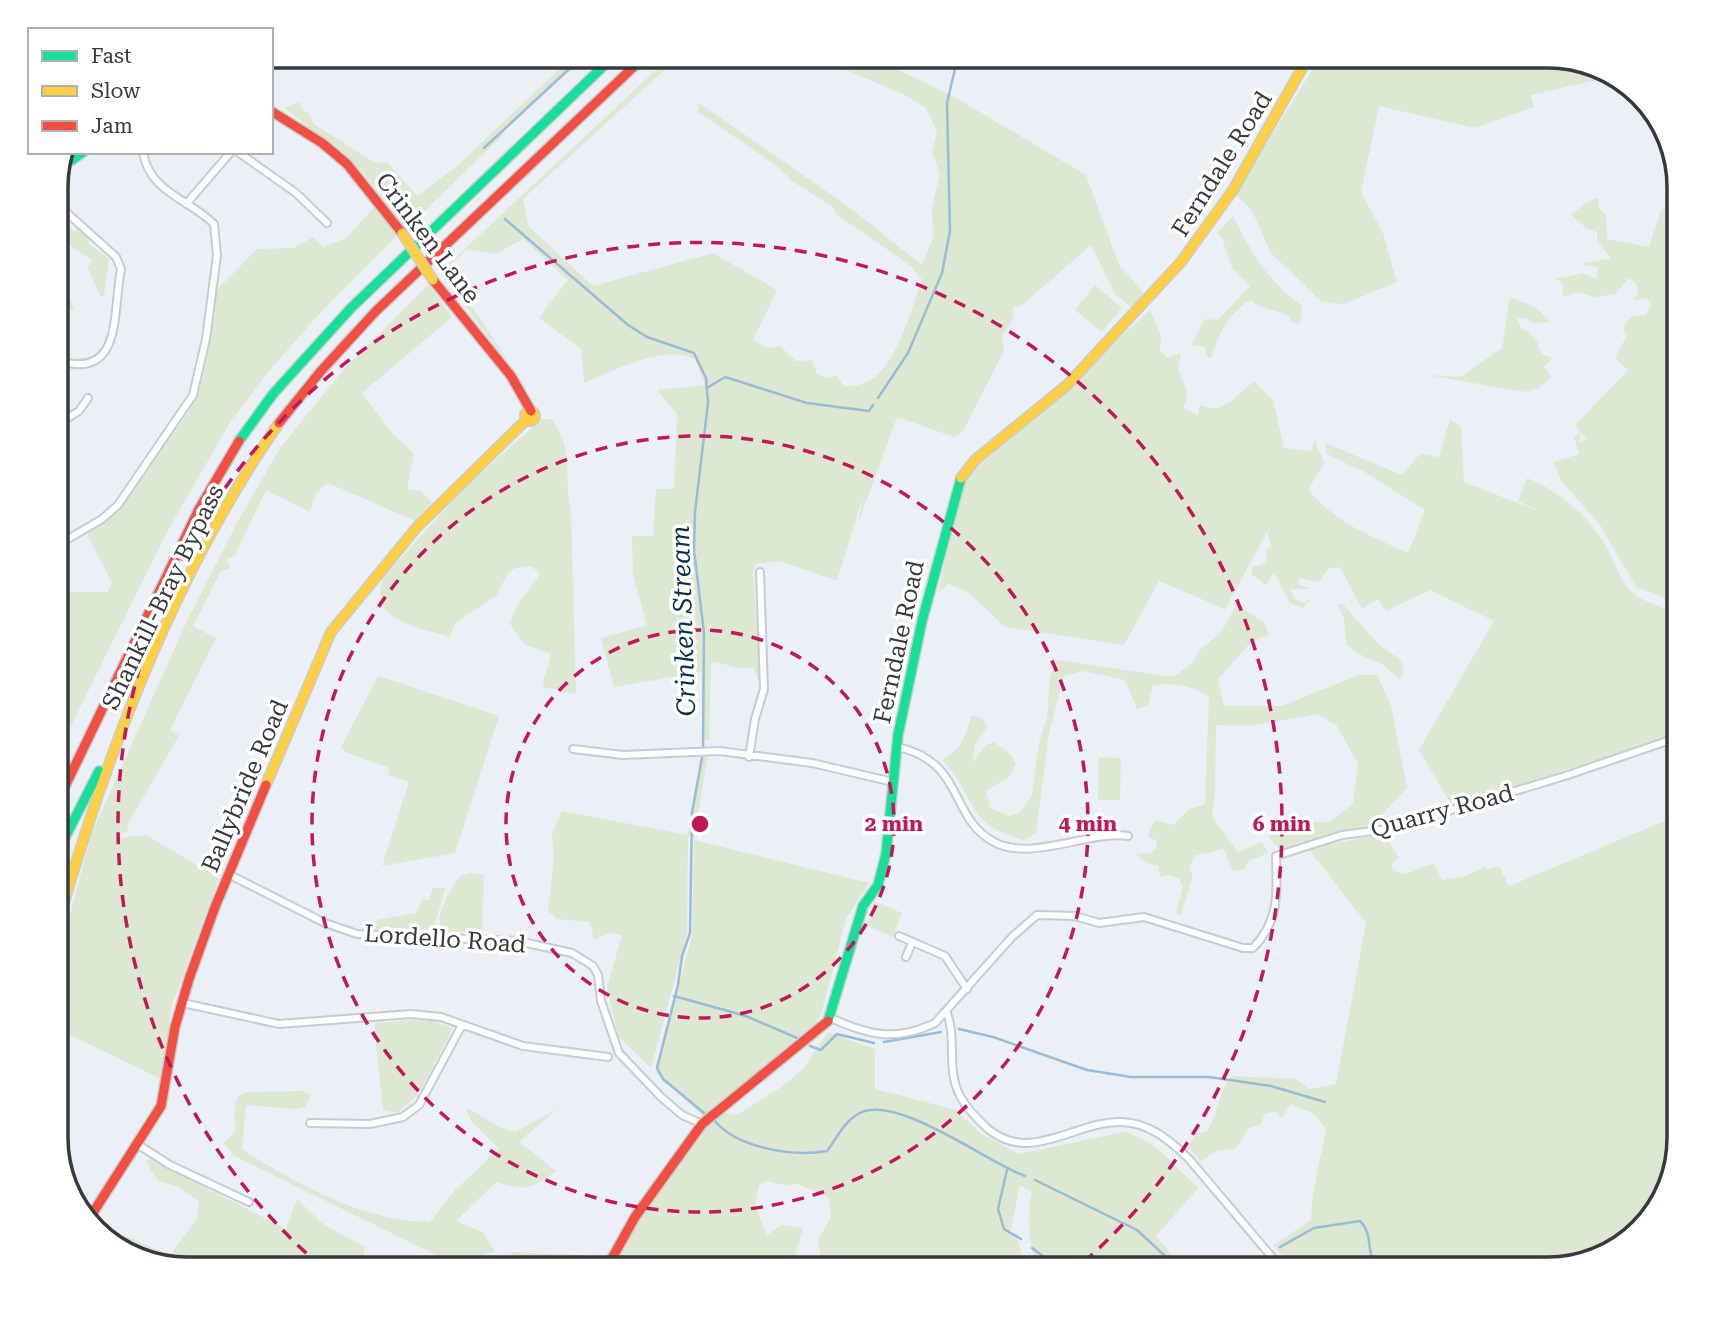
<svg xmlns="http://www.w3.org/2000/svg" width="1735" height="1325" font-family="'Roboto Serif',serif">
<rect width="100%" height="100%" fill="#eaf0f6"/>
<path fill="#dde8d2" d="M573,56h15l-76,64 -12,18 -94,91 -44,-58 -77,-63 15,-6 2,7 6,4 6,11 61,39 12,-1 30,34 41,-31z
M671,56h9l-157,143 5,27 65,60 120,-33 64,37 -24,50 15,8 12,-2 16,15 16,-1 5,14 9,4 11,-3 6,11c50,6 65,-70 79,-106l-11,-14 -75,-52 -3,-7 -41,-26 -15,-15 -79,-54v-10l151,105 73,58 11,-27 -1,-31 8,-32 -8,-23 5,-20 -11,-24 -21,-13 -64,-27 -2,-6 -10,-6h39l83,39 135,80 33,90 25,28 -12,15 -17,-14 -24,-49 -70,61 -8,1v13l-11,16 2,15 -41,80 -9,6 -57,-20 -39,107 5,-28 -26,85 -57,-20 -24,3 -3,9 8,113 -8,-19c-14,4 -27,-4 -42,-5l-2,78h-7v-68l-88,15 -13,-49 46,-13 -14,-50 -1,-39h21l3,-47h18l3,-75 -20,-24 48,-5 -10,-26c-33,-15 -80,12 -111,24l-3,-34 -42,-31 29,-38 -45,-41 -27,15 -29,-5 -20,19 63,96 -71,-91z
M1321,56h227l62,21 -79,18 3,12 -59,21 -96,-22 -18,86 22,41 14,49 -53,22 -22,-2 -51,-49 -20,-44 -16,-15z
M1644,103l22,26 -14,4z
M1678,182l1,5v423l-18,-14 -25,-9 -36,-62 -39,-45 -7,-18 25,-8 -5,-17 6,-4v9l7,-2 -12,-15 53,-55 -13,-12 11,-21 -3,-10 7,-10 16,-2 5,-10 -5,-7 -12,2 4,-6 -2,-11 -7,-5 -14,16 -20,3 -17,-5 -15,5v-13l-7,-5 27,-6 13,6 2,-11 -18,-4 31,-6 -14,-17v-9l-10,-3 -16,-14 14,-12 13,-5 1,10 7,7 1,24 42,8 11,-34 8,-10 -3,-9z
M376,205l21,31 -75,75 -47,53 -43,55 -64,111 -112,226v-84l6,-6 -1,-10 -5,-6v-58h52l4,-10 -25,-47 27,-21 71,-97 12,-20 8,-29 9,-75 43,-44 37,-1 19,-11 10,10 23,-9z
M56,209l5,2 -4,5 17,16 4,-4 12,11 -2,4 21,16 -5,37 -3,1 -14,-30 6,-6 -37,-25z
M1233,216c18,36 35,66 69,90l-2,18 -9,-2 -1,-5c-14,-8 -27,-6 -39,-17 -22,12 -32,33 -39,57l-4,1 -3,-11 -14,-2 14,-26 13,1 32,-34 -18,-18 -10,-30 -5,-5z
M429,284l23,33 -90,76 31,41 21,20 -7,35 14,2 11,11 -17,19 -87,-38 -12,10 -6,19 -44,-22 -31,65 -8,4 3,9 -10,4 -27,54 23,12 -46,92 10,4 -51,88 -2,10 -9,2v4l28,-3 73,43 -48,130 -8,72 -107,-52v-60l35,-133 95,-212 51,-100 43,-75 64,-79z
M1095,285l27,23 -20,24 -27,-22z
M67,287l7,24 -9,-3 -5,4 2,8 -6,-5v-16z
M1510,297l25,10 16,15 -18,1 -8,-5h-8l4,10c12,5 18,13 20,26l11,4 -8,9 7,10 -12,11 -15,4 -96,-17 32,2 42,-29z
M1150,310l11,27 -1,14 8,7 13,-5c-1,5 -3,13 -2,17 4,17 13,20 4,38l15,7 2,-10 16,4 14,-7 24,-21 19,19 11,48 27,3 5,-14 1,10 8,16 -17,26c27,34 61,46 100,64l17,-43 -59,-37 -39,-19 -2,-11 77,32 18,-21 19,3 11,-38 11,8 3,55 77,30 -23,-11 9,-23c30,12 60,36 77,65 9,14 14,34 26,47 15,16 32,11 49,31v113l-227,72 -33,-56 75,-129 -64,-31 -44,21 -8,-12 -16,10 -22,-42 -12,2 -10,13 -19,-4 -2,6 13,5h-20l5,10 9,4 9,-7 -10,12 -13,-5 -16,-31 -8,13 -14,-10 -1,-8 16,-4 -1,-13 5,-3 -4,-15 -42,77 -66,-28 -35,64 -119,-18 -37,-35 -20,-8 -10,9 16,-75 13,-41z
M542,419h9c24,30 12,59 20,93l5,182 -34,-7 9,-33 -26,-9 -15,-21 6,-17 24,-33 -9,-8 -16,2 -7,5 -12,23 -41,27 -5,14c-21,-7 -61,-12 -69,-36 -2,-7 1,-15 1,-22l82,-91z
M1342,603l36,41 20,14 6,8 -4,14 -17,-15 -26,-12 -11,-9 -2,-26 -7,-13z
M1236,605l28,17 5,13 -16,5 -35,39 6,27h58l77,-31h18l14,30 16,83 -35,37 -93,24 -12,-15 4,-14 18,-3 19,5h22l23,-19 5,-39 -21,-38 -20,-12 -66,12 -35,-1 -1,67 -3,24 26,36 24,-10 6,11 -20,8 -4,9 -11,1 -9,-22 -30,7 -5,14 4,5 -12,40 -5,-2 7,-26 -4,-9 -9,-3 -10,2 -2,-11 -12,-3 -10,-9 15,-1 6,-5 -1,-8 -7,-2 1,-9 6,-9 17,5 16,-16 16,-5 4,-107c-19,-13 -33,-14 -56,-12l-5,20 -11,4 -12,-29 -42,-9 -19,5 -15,57 -13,100 -12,7c-61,-16 -46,-43 -82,-80 19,-10 25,-25 29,-45l9,2 8,9 -13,18 -3,19 14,-18 8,-3 14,10 8,11 -6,13 -24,15 4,17 19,8 10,-3 13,-18 7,-52 8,-25 3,-41 7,-17 116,17 20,-15 7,-12 22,-19z
M378,676l121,40 -44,137 -73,13 27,-84 -21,-7 1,-7 -42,-15 -6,-6z
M1679,741v26l-17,-19z
M701,753h7l-14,87 175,43 -23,36 -25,96 -12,17 -105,85 -49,-45 37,-136 2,-96 -6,-4 -1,98 -36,134 -33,-32 -11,-48 15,-53 -13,-2 -15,7 -4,-18 -33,-3 -9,-8 6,-54 -2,-24 10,-22 125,24z
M1099,757l22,1 -1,42h-22z
M1679,815v323l-27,80 -46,38 -58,13h-255l-19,-24 37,-25 2,-27 13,-64 -12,-15 -23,-10 -10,15 -5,-8 -11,3 -5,11 -11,3 -14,21 -19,2 -15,10 -13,-14 8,-14 10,-1c14,-20 10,-35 25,-56l65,3 13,10 27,-5 30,-161 -58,-75 76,-14 15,24 -8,6 2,7 13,3 28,-11 8,17 24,-4 19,-9 2,3 12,-4 10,20z
M471,873l13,2 -2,57h-39c-11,-15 8,-42 17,-56z
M433,888h12l-12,44 -62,-2 6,-10 39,-7 6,-13h7z
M874,901l28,12 -9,24 -27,-12z
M428,1019l24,9 -1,4 -33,63 -21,18 -14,-3 -9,-87z
M828,1032l47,17v40l81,21 24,23 39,21 105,-22c39,11 46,34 75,55l-43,49 28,33h-143c-14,-14 -14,-58 -9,-77l-12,-7 -10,48 7,4 8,32h-198l-5,-2 -4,-27 13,-23 -2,-19 -31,-14 -15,1 -16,-4 -8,4 -4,21 12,29 14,-10 22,3 -10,35 -28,2 -1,4h-151c31,-56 60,-113 108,-157l16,3 44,-28 22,-18z
M302,1091l9,4 -6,12 -11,2 -48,-4 -4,44c51,34 126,74 188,73l25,-32 44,-41 -28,-28 -5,-13c21,9 27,19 49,24l42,-23 -38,33 37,29c-25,19 -30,20 -60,11l-40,39 26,11 13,19 -35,11 -28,-9 -198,-97 -10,-13 12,-13 -2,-16 3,-17 10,-5z
M150,1159l136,70 11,-30 26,25 42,23 -3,22 -62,-4 -9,4h-104l-80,-27 -16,-21 79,34 26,-35 3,-19 -23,-15 -18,-5 -12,-19z
M509,1252l96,4 -7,13h-65z"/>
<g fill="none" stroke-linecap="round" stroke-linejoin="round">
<path stroke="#99bcd8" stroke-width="2.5" d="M484,148l99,-92
M505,219l123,106 19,12 47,16 12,25 2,25 -13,109 -1,38 10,83 -1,115
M707,388l18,-11 82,26 62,8 4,-6
M878,398l30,-45 34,-80 8,-42 -3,-128 11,-47
M702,758l-10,55 -2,120 -8,23 -4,29 -21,83 6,11 41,34
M674,996l72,20 51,22
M959,1029l34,8 94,33 44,7h78l62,9 54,16
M884,1042l57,-10
M810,1046l11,4 16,-16 37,9
M715,1121c22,27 78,36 112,30 9,-12 18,-30 31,-37 37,-22 128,48 167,62
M1007,1170l-9,39 6,20 17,10
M1035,1180l102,50 42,39
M1280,1247l34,-19 46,-7c14,13 5,33 18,48
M1032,1248l28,21"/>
<defs>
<path id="street" d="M238,152l58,41 31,30
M56,197v-15
M186,204l45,-52
M56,360c68,22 56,-47 65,-91l-5,-12 -60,-54
M56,425l23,-14 9,-13
M56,546l46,-27 16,-14 75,-110 13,-56 11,-84 -3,-31c-25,-25 -65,-32 -71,-72
M898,747c68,16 50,70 96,95 36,20 97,-12 134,-6
M573,749l50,6 96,-4 93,12 81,19
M749,757l6,-38 9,-30 -4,-117
M230,875l95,48 32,11 161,7 54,12 21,13 5,9 3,26 18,52 42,44 21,18 20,9
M899,936l46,20 22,33
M906,957l6,-15
M183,1003l96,21 132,-10 30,3 82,29 85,11
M947,1013c10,27 -1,56 13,83 7,13 17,23 28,33 43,35 85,-7 132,-7 28,0 50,18 69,37l93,110
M831,1018c37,17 65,24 104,5l77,-86 25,-22 38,1 24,7 45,-6 99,31h10c27,-27 24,-57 23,-92l66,-21 46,-6 177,-53 114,-39
M310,1123l60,1 33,-7 16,-12 43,-80
M137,1144l33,21 79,37"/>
<path id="fast" d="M59,169l24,-17
M239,441l34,-47 78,-86 263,-252
M56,855l43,-84
M828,1021l35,-115 15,-21 8,-31 12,-119 24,-114 39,-143"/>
<path id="slow" d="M525 416a5 5 0 1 1 10 0a5 5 0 1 1-10 0Z
M961,478l14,-18 92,-75 114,-123 52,-72 76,-134
M266,785l65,-153 86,-105 110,-108
M56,930c50,-176 118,-356 223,-507"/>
<path id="jam" d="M271,111l51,32 25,21 55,69
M433,280l78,96 20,35
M279,423l41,-51 56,-61 269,-255
M56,805l143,-296 40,-68
M89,1219l72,-113 14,-79 14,-48 26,-72 51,-122
M606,1269l29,-52 67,-93 126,-103"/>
</defs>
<use href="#street" stroke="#c7ccd1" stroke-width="10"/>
<use href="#fast" stroke="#c7ccd1" stroke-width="12"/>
<use href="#slow" stroke="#c7ccd1" stroke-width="12"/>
<use href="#jam" stroke="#c7ccd1" stroke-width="12"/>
<use href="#street" stroke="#fcfdfe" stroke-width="6"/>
<use href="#fast" stroke="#16e098" stroke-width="9"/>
<use href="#slow" stroke="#ffcf43" stroke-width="9"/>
<use href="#jam" stroke="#f24e42" stroke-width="9"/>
<defs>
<path id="slow-bridge" d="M402,233l31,47"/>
</defs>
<use href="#slow-bridge" stroke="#c7ccd1" stroke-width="12" stroke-linecap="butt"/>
<use href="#slow-bridge" stroke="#ffcf43" stroke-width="9"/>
</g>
<g fill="none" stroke="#c2185b" stroke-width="3.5" stroke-dasharray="12 9">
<circle cx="700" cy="824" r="194"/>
<circle cx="700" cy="824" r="388"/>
<path d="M322 1267A582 582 0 1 1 1078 1267"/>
</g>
<g text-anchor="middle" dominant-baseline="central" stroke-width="7" stroke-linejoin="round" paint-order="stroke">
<g font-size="24" fill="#363a3e" stroke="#fff">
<text transform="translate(1222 164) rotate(-58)">Ferndale Road</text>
<text transform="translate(428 238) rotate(53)">Crinken Lane</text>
<text transform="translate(163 597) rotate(-64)">Shankill-Bray Bypass</text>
<text transform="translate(899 642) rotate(-78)">Ferndale Road</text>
<text transform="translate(245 786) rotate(-67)">Ballybride Road</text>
<text transform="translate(1442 811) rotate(-15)">Quarry Road</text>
<text transform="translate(445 939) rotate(4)">Lordello Road</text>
</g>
<g font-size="26" font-style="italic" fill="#072f48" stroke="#fff">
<text transform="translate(683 621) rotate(-92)">Crinken Stream</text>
</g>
</g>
<path d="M0 0H1735V1325H0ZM187 68H1548A119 119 0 0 1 1667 187V1138A119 119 0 0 1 1548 1257H187A119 119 0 0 1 68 1138V187A119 119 0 0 1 187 68Z" fill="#fff" fill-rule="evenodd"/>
<path fill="none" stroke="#363a3e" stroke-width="3.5" d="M187 68H1548A119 119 0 0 1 1667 187V1138A119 119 0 0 1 1548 1257H187A119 119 0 0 1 68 1138V187A119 119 0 0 1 187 68Z"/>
<circle cx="700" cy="824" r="10" fill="#c2185b" stroke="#fff" stroke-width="3.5"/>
<g font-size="21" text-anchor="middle" font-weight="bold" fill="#c2185b" stroke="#fff" stroke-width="7" stroke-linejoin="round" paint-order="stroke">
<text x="894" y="831">2 min</text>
<text x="1088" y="831">4 min</text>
<text x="1282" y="831">6 min</text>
</g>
<rect x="28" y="28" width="245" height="126" fill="#ffffff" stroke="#afb0b2" stroke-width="2"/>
<rect x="42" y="51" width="35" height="10" fill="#16e098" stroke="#afb0b2" stroke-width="2"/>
<text x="91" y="63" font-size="21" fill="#363a3e">Fast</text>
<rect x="42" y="86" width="35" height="10" fill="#ffcf43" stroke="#afb0b2" stroke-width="2"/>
<text x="91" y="98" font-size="21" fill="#363a3e">Slow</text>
<rect x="42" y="121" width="35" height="10" fill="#f24e42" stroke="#afb0b2" stroke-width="2"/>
<text x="91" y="133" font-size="21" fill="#363a3e">Jam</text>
</svg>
